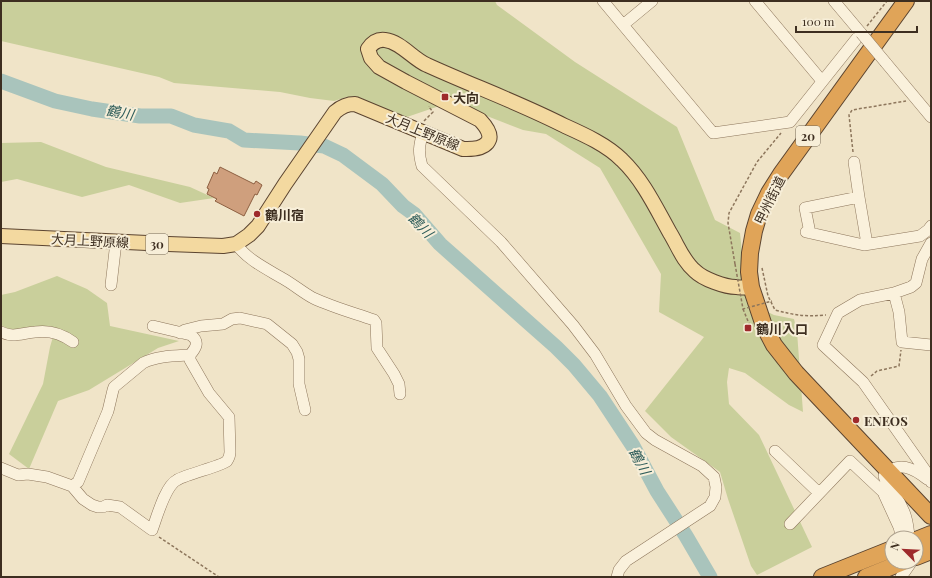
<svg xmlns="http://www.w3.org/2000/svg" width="932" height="578" font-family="'Playfair Display','Noto Sans JP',serif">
<rect width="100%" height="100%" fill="#f0e4c8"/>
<path fill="#c9cf9b" d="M1,1h494l2,4 78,57 102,65 38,93 25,13 7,69 27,13 20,4 3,13 6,80 -14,-7 -44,-32 -16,-5 -2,14 2,22 30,31 53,112 -55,28 -6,-9 -23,-67 -8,-27 -49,-35 -26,-26 59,-74 -45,-25 2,-38 -61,-106 -54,-34 -23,-4 -72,-28 -44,15 -51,-19 -9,-1 -13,4 -24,-3 -30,-6 -106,-9 -15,-6 -158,-36z
M41,142l65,25 84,20 24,11 -34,5 -51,-18 -47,12 -65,-18 -16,3v-39z
M57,276l30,13 20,14 3,23 69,15 -21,7 -69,42 -31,11 -29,68 -20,-15 34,-70 7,-37 5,-17 -47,-1 -7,-4v-30l14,-3z"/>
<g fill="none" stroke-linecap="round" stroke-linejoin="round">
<path stroke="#a9c4bc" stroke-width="15" d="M1,81l54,20 37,8 48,7h31l23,9 35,6 15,9 56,3 24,3 19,9 39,29 21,22 11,8 26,30 116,103 18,18 26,31 33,50 24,45 29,45 24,41"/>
</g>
<path fill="#cf9f7d" stroke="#8d5f41" d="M220,167l34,17 2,-3 6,4 -5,10 -2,-1 -11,22 -29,-15 2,-2 -10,-5 2,-5 -2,-1 7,-16 3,2z"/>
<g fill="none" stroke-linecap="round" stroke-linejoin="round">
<defs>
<path id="minor" d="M603,1l110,132 77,-11 71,-89 -27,-32
M755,1l67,80
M623,25l29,-24
M886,63l45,54
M423,132c-4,14 -5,20 -1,34l79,76 72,83 22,29 31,52 20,27 9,7 47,26 12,11 2,10 -1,10 -5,9 -84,55 -7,9 -2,7
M854,162l5,35
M806,232l58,13 56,-9 8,-6 3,-4
M810,233l-5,-25 54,-11 8,47
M236,244c12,16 29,24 46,34 11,6 20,14 31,20 19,9 41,15 61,22l2,3 1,25 17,26 5,10 1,10
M111,285l5,-43
M894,293l5,19 3,30 29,3
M1,332c12,6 21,1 34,0 14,-2 27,2 38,10
M180,333l5,-3 16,-4 22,-2 9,-5 8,-1 27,6 25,20 5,8 2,7v25l6,26
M775,451l44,42
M1,468l17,7 10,-1 19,3 25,9 11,13 9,6 6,2h5l4,-2 13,2 32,23c5,-13 13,-44 25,-50 10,-6 45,-14 50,-19 2,-3 3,-6 3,-9l-1,-35 -20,-24 -19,-33v-5c6,-7 10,-13 1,-20l-38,-9
M931,482l-4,-9 -64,-91 -40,-37 15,-32 22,-13 34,-7 17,-6 5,-4 6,-24 9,-16
M72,486l6,-4 30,-71 5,-21 1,-3 29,-24c14,-7 31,-7 47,-8
M790,524l60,-63 33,31 16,35 3,11
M909,538c-1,-17 -4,-28 -14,-43 -4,-6 -9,-11 -11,-19 14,-16 29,-8 43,3
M901,577l9,-13 1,-2"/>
<path id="major" d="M1,236l167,8 55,2 13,-2 13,-9 9,-9 27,-42 50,-72c7,-6 12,-8 20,-8l108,45c22,1 37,-8 17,-29l-74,-38 -27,-15 -8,-9 -3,-9c4,-6 9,-10 17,-9 16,2 28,19 42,25 46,21 93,38 138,61 20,9 42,19 57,34 21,20 34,48 48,73 8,13 13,28 25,38 8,8 30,16 41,16 5,1 11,0 15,0"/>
<path id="highway" d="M906,1l-125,173 -12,19 -10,21 -5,17 -4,22 -1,19 2,15 13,39 10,19 22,28 135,143
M916,540l15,-6
M916,557l15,-6
M822,577l70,-28
M866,577l37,-15"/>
</defs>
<use href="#minor" stroke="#8d765c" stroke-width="12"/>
<use href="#major" stroke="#5b4430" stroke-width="16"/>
<use href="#highway" stroke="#5b4430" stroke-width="18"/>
<path stroke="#8d765c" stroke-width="1.5" stroke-dasharray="3 2" stroke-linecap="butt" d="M867,26l20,-25
M462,98l16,2
M424,121l9,-9 -4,-5v-1
M853,152l-4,-37 3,-5 54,-9
M735,264l-7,-41 1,-10 28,-51 24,-29
M762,268l6,28 7,14c19,5 31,7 51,5
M743,309l7,17
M871,376l6,-5 22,-5 2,-16
M159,537l60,40"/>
<use href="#minor" stroke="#faf1dc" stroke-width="11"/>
<use href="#major" stroke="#f3d9a0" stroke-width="14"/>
<use href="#highway" stroke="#e0a458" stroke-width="16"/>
<defs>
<path id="minor-bridge" d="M861,33l25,30"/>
</defs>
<use href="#minor-bridge" stroke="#8d765c" stroke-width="12" stroke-linecap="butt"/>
<path stroke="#8d765c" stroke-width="1.5" stroke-dasharray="3 2" stroke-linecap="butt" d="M735,264l8,45 29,-8"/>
<use href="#minor-bridge" stroke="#faf1dc" stroke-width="11"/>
</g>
<g fill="#9e2a2b" stroke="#f7eed8" stroke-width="1.5">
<rect x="441" y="93" width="8" height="8" rx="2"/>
<circle cx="257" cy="214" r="4"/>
<rect x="744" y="324" width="8" height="8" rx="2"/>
<circle cx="856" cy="420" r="4"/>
</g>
<g text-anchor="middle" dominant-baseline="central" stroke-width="4" stroke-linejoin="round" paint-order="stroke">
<g fill="#f7eed8" stroke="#756857" stroke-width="1">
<rect x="796" y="126" width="24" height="20" rx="3"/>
<rect x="146" y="234" width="22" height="20" rx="3"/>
</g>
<g font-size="12" font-weight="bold" fill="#3d2e20">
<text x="808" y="136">20</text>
<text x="157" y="244">30</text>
</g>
<g font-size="13" font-weight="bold" fill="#3d2e20" stroke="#f7eed8" text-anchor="start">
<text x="453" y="97">大向</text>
<text x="265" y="214">鶴川宿</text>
<text x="756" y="328">鶴川入口</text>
<text x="864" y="420">ENEOS</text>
</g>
<g font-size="13" fill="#3d2e20" stroke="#f7eed8">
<text transform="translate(423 131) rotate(22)">大月上野原線</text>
<text transform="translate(769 200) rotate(-64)">甲州街道</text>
<text transform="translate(90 240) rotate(3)">大月上野原線</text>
</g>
<g font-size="14" font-style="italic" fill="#2f5d5a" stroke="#f7eed8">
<text transform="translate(120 112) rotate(10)">鶴川</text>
<text transform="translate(421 225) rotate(46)">鶴川</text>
<text transform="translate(640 461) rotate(62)">鶴川</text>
</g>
</g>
<rect width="932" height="578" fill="none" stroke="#3d2e20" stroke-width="4"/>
<g transform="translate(904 550) rotate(294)"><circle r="19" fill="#f7eed8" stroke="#ada18e"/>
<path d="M0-3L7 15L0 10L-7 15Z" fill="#9e2a2b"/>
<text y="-6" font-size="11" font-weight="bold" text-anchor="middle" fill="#3d2e20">N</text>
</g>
<path d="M796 26v6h121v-6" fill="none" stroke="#3d2e20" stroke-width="2"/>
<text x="802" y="26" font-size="12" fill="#3d2e20" stroke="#f7eed8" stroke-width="3" paint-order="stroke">100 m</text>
</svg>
